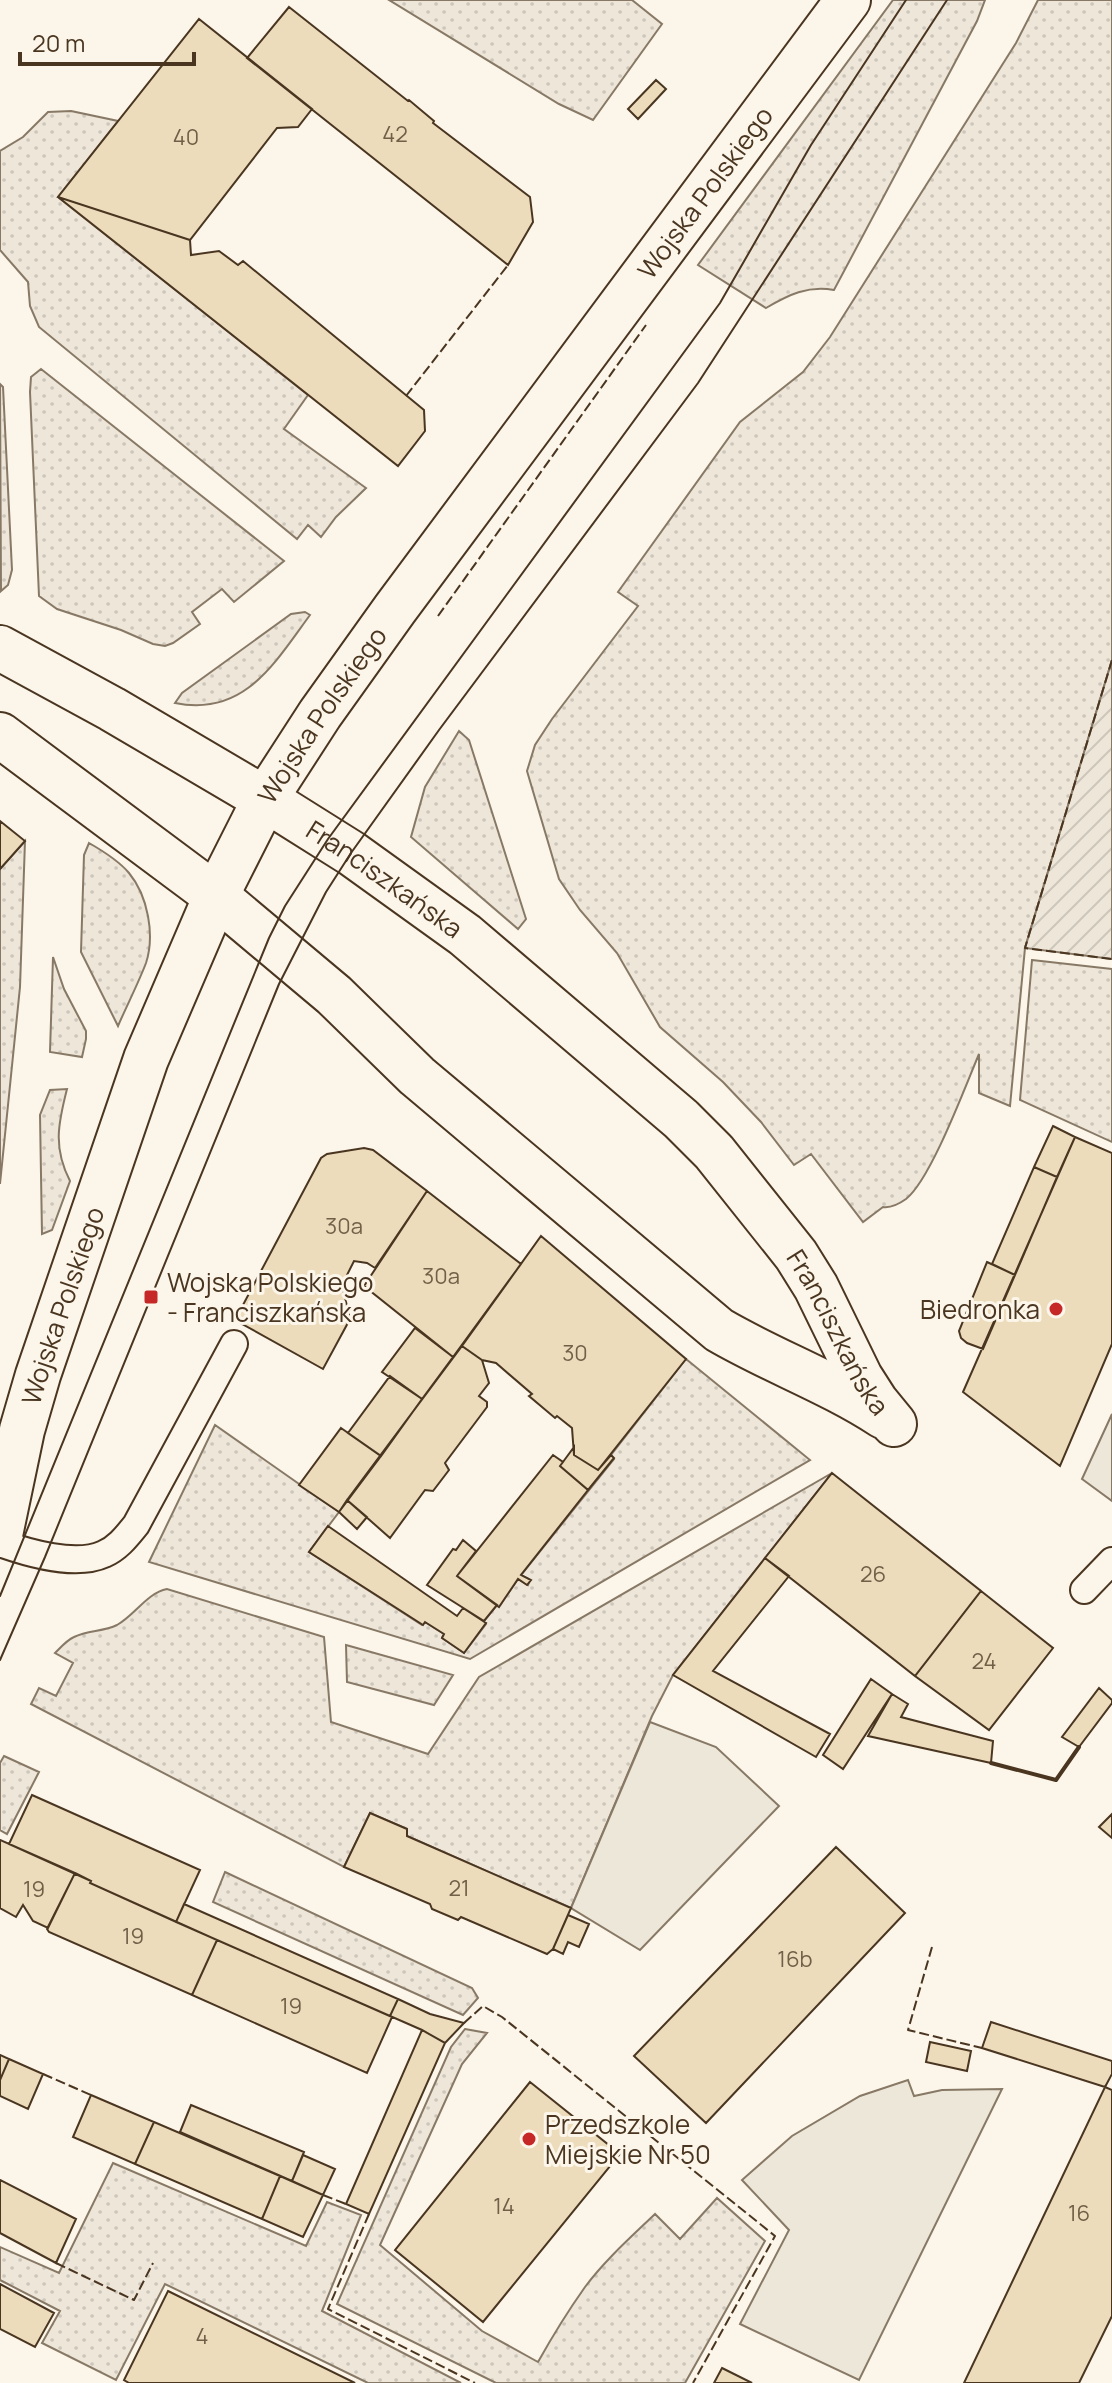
<svg xmlns="http://www.w3.org/2000/svg" width="1112" height="2383" font-family="Manrope,sans-serif">
<defs>
<pattern id="grass-dots" width="8" height="8" patternUnits="userSpaceOnUse" patternTransform="scale(2)"><rect width="8" height="8" fill="#ede6d9"/><path d="M2 2h.1M6 6h.1" fill="none" stroke="#cdc6ba" stroke-width="1.8" stroke-linecap="round"/></pattern>
<pattern id="garden-furrows" width="10" height="10" patternUnits="userSpaceOnUse" patternTransform="scale(2)"><rect width="10" height="10" fill="#ede6d9"/><path d="M-1 1l2-2M0 10L10 0M9 11l2-2" fill="none" stroke="#cdc6ba"/></pattern>
</defs>
<rect width="100%" height="100%" fill="#fbf6e9"/>
<path fill="url(#grass-dots)" stroke="#887966" stroke-width="2" d="M389,0h243l30,24 -69,96 -34,-16z
M893,0h92l-8,21 -143,269c-26,-5 -46,5 -68,18l-68,-43z
M1038,0h74v660l-87,288 -15,158 -31,-13v-39c-14,33 -48,125 -73,145 -7,5 -16,9 -23,8l-20,15 -52,-68 -17,11 -33,-43 -38,-40 -63,-55 -43,-74 -37,-43 -21,-31 -32,-108 8,-26 17,-26 86,-113 -20,-14 122,-170 63,-50 27,-35 186,-294z
M71,111l47,10 -60,76 250,198 -24,34 82,59 -30,29 -15,20 -13,-12 -11,14 -258,-212 -9,-21 -2,-24 -28,-32v-99l23,-14 25,-25z
M41,369l243,192 -50,41 -12,-13 -30,23 8,12 -27,19 -8,3 -12,-2 -32,-14 -64,-21 -18,-13 -9,-204 1,-15z
M0,384l3,3 9,183 -4,15 -7,6z
M305,612l5,3c-36,49 -66,102 -135,88l7,-10 109,-79z
M459,731l10,9 57,179 -8,10 -107,-92 14,-50z
M25,841l-5,146 -20,197v-315z
M89,843c14,8 30,18 40,30 19,23 26,62 17,90 -8,21 -19,42 -28,63l-37,-74 3,-97z
M53,957l11,32 22,42v8l-4,18 -32,-5z
M1032,960l80,9v173l-92,-42z
M67,1089c-9,35 -14,59 3,92l-18,49 -10,4 -2,-119 10,-25z
M686,1359l124,101 -340,199 -321,-97 66,-137 124,87 -30,40 113,73 3,-3 19,12 -2,4 22,15 22,-29 -2,-3 13,-16 2,1 19,-27 10,6 2,-5 -9,-5 93,-116 -3,-4z
M832,1473l-159,202 -21,41 -81,192 -164,-72v-7l-37,-16 -26,54 -313,-163 8,-16 17,8 17,-33 -18,-10c6,-6 12,-13 19,-16 14,-7 29,-5 43,-12 18,-10 30,-32 50,-36l157,48 7,85 97,32 51,-77z
M346,1645l107,30 -19,30 -87,-23z
M4,1756l35,16 -32,62 -7,-4v-67z
M225,1872l247,116 6,10 -15,17 -250,-113z
M465,2029l22,4 -25,31 -82,181 102,86 56,31c14,-25 30,-51 47,-75 20,-27 46,-50 70,-73l25,25 37,-41 48,43 -80,142h-189l-159,-79 114,-257z
M113,2163l193,83 21,-44 34,13 -39,96 139,72h-93l-203,-99 -49,96 -74,-37 18,-32 -60,-31v-33l59,26z"/>
<path fill="url(#garden-furrows)" stroke="#887966" stroke-width="2" d="M1112,660v299l-87,-11 80,-265z"/>
<path fill="#ede7d9" stroke="#887966" stroke-width="2" d="M1112,1414v87l-30,-22z
M650,1722l66,25 63,59 -139,144 -69,-42z
M908,2080l6,16 28,-6 60,-1 -143,291 -119,-56 49,-94 -47,-50 50,-44 68,-40z"/>
<path fill="#ecdcbc" stroke="#4a3520" stroke-width="2" d="M289,7l119,94 1,-1 25,21 -1,2 97,74 3,25 -25,43 -261,-207z
M199,19l113,90 -14,18 -21,1 -87,112 -132,-43z
M656,80l10,9 -28,30 -10,-10z
M58,197l132,43 1,15 28,-4 19,14 5,-4 181,149 1,21 -27,35z
M0,821l25,20 -25,28z
M1053,1126l22,11 -18,40 -23,-10z
M1075,1137l37,16v191l-52,122 -97,-74z
M364,1148l9,2 54,41 -52,77 -8,-5 -13,-2 -12,24 8,34 -27,50 -88,-49 86,-162 6,-4z
M1034,1167l23,10 -42,98 -23,-11z
M427,1191l94,73 -68,93 -89,-71z
M541,1236l145,123 -88,111 -24,-15 -2,-27 -15,-12 -2,2 -26,-22 3,-2 -36,-31 -14,-3 -20,-14z
M987,1262l28,13 -32,74 -16,-6 -6,-5 -2,-7z
M415,1328l38,29 -31,42 -40,-27z
M462,1346l20,14 7,23 -10,13 8,6v5l-42,56 4,7 -16,21 -8,-1 -35,48 -43,-38z
M390,1376l32,23 -41,57 -33,-23z
M341,1428l40,28 -42,56 -40,-27z
M574,1447v8l24,15 13,-15 3,3 -26,32 -28,-24z
M553,1455l10,7 -3,4 28,24 -67,85 10,5 -4,5 -9,-6 -19,28 -42,-31z
M832,1473l149,118 -66,85 -150,-118z
M347,1500l20,17 -10,12 -18,-17z
M328,1526l129,90 6,-8 23,15 -22,30 -22,-15 2,-4 -19,-12 -2,3 -114,-73z
M463,1540l13,11 -19,25 40,29 -13,16 -57,-36 26,-36 3,1z
M765,1558l24,18 -76,95 117,63 -14,23 -143,-82z
M981,1591l72,57 -64,82 -74,-54z
M871,1679l21,15 -49,75 -20,-14z
M1099,1688l13,12v3l-33,44 -17,-10z
M892,1694l16,10 -7,13 92,24 -2,22 -123,-27z
M32,1795l168,75 -24,52 -86,-39 1,-2 -82,-37z
M370,1813l37,16v7l164,72 -18,41 -6,5 -86,-37 -3,3 -26,-11 -2,-5 -86,-37z
M1112,1814v24l-13,-11z
M0,1840l75,33 -27,55 -15,-7 -10,-16 -7,12 -16,-9z
M836,1847l69,66 -199,210 -72,-67z
M75,1873l16,8 -1,2 127,57 -25,55 -143,-63 -2,-3z
M184,1904l214,95 -8,17 -214,-94z
M568,1915l21,9 -10,23 -11,-5 -5,12 -10,-5z
M217,1940l175,77 -25,56 -175,-78z
M398,1999l32,15 34,9 -19,20 -23,-13 -32,-14z
M991,2022l121,39v13l-7,13 -123,-39z
M422,2030l23,13 -76,171 -23,-10z
M930,2042l41,9 -4,20 -41,-9z
M0,2055l9,4 -9,21z
M9,2059l34,15 -15,35 -28,-13v-16z
M530,2082l90,72 -137,168 -88,-72z
M1105,2087l7,3v226l-33,67h-115z
M91,2095l63,27 -19,42 -62,-27z
M191,2105l113,47 -12,29 -112,-49z
M154,2122l126,54 -18,43 -127,-55z
M303,2155l32,14 -12,26 -31,-14z
M280,2176l43,19 -20,42 -41,-18z
M0,2180l76,39 -20,44 -56,-30z
M0,2284l54,29 -19,34 -35,-18z
M168,2291l187,92h-226l-5,-3z
M722,2368l30,15h-38z"/>
<g fill="none" stroke-linecap="round" stroke-linejoin="round">
<defs>
<path id="service" d="M0,1543c28,10 76,24 104,11 14,-6 23,-18 32,-29l98,-181
M1084,1590l28,-29"/>
<path id="tertiary" d="M0,648l112,61 153,90
M0,735l216,161"/>
<g id="secondary">
<path id="s1" d="M265,799l86,54 114,82 216,184 33,33 82,103 20,32 44,90 16,25 18,22"/>
<path d="M216,896l118,99 83,81 302,254c53,31 112,52 164,86"/>
<path id="s2" d="M0,1535l22,-105 16,-55 108,-316 70,-163 49,-97 55,-85 75,-105 453,-609"/>
</g>
</defs>
<use href="#service" stroke="#4a3520" stroke-width="30"/>
<use href="#tertiary" stroke="#4a3520" stroke-width="48"/>
<use href="#secondary" stroke="#4a3520" stroke-width="48"/>
<use href="#service" stroke="#fbf6e9" stroke-width="26"/>
<use href="#tertiary" stroke="#fbf6e9" stroke-width="44"/>
<use href="#secondary" stroke="#fbf6e9" stroke-width="44"/>
<path stroke="#4a3520" stroke-width="2" d="M0,1596l269,-658 16,-32 43,-67 392,-536 91,-158 95,-145
M0,1660l45,-103 234,-573 47,-92 25,-39 88,-123 259,-347 249,-383"/>
<path stroke="#4a3520" stroke-width="2" stroke-dasharray="10 4" stroke-linecap="butt" d="M406,396l102,-131
M438,616l208,-291
M1112,660l-87,288 87,11
M932,1947l-24,83 74,18
M464,2023l19,-17 19,11 273,219 -82,147
M43,2074l48,21
M323,2195l23,9
M369,2214l-41,95 147,74
M56,2263l78,37 19,-37"/>
<path stroke="#4a3520" stroke-width="4" d="M991,1763l65,17 23,-33"/>
</g>
<g fill="#c62828" stroke="#fbf6e9" stroke-width="3">
<rect x="143" y="1289" width="16" height="16" rx="4"/>
<circle cx="1056" cy="1309" r="8"/>
<circle cx="529" cy="2139" r="8"/>
</g>
<g text-anchor="middle" dominant-baseline="central" stroke-width="6" stroke-linejoin="round" paint-order="stroke">
<g font-size="22" fill="#725f47">
<text x="395" y="134">42</text>
<text x="186" y="137">40</text>
<text x="344" y="1226">30a</text>
<text x="441" y="1276">30a</text>
<text x="575" y="1353">30</text>
<text x="873" y="1574">26</text>
<text x="984" y="1661">24</text>
<text x="459" y="1888">21</text>
<text x="34" y="1889">19</text>
<text x="133" y="1936">19</text>
<text x="795" y="1959">16b</text>
<text x="291" y="2006">19</text>
<text x="504" y="2206">14</text>
<text x="1079" y="2213">16</text>
<text x="202" y="2336">4</text>
</g>
<g font-size="26" fill="#4a3520" stroke="#fbf6e9">
<text stroke="none"><textPath href="#s2" startOffset="1534">Wojska Polskiego</textPath></text>
<text stroke="none"><textPath href="#s2" startOffset="886">Wojska Polskiego</textPath></text>
<text stroke="none"><textPath href="#s1" startOffset="144">Franciszkańska</textPath></text>
<text stroke="none"><textPath href="#s2" startOffset="238">Wojska Polskiego</textPath></text>
<text stroke="none"><textPath href="#s1" startOffset="792">Franciszkańska</textPath></text>
</g>
<g font-size="26" fill="#4a3520" stroke="#fbf6e9" text-anchor="start">
<text x="167" y="1282">Wojska Polskiego<tspan x="167" dy="30">- Franciszkańska</tspan></text>
<text x="1040" y="1309" text-anchor="end">Biedronka</text>
<text x="545" y="2124">Przedszkole<tspan x="545" dy="30">Miejskie Nr 50</tspan></text>
</g>
</g>
<path d="M20 52v12h174v-12" fill="none" stroke="#4a3520" stroke-width="4"/>
<text x="32" y="52" font-size="24" fill="#4a3520" stroke="#fbf6e9" stroke-width="6" paint-order="stroke">20 m</text>
</svg>
